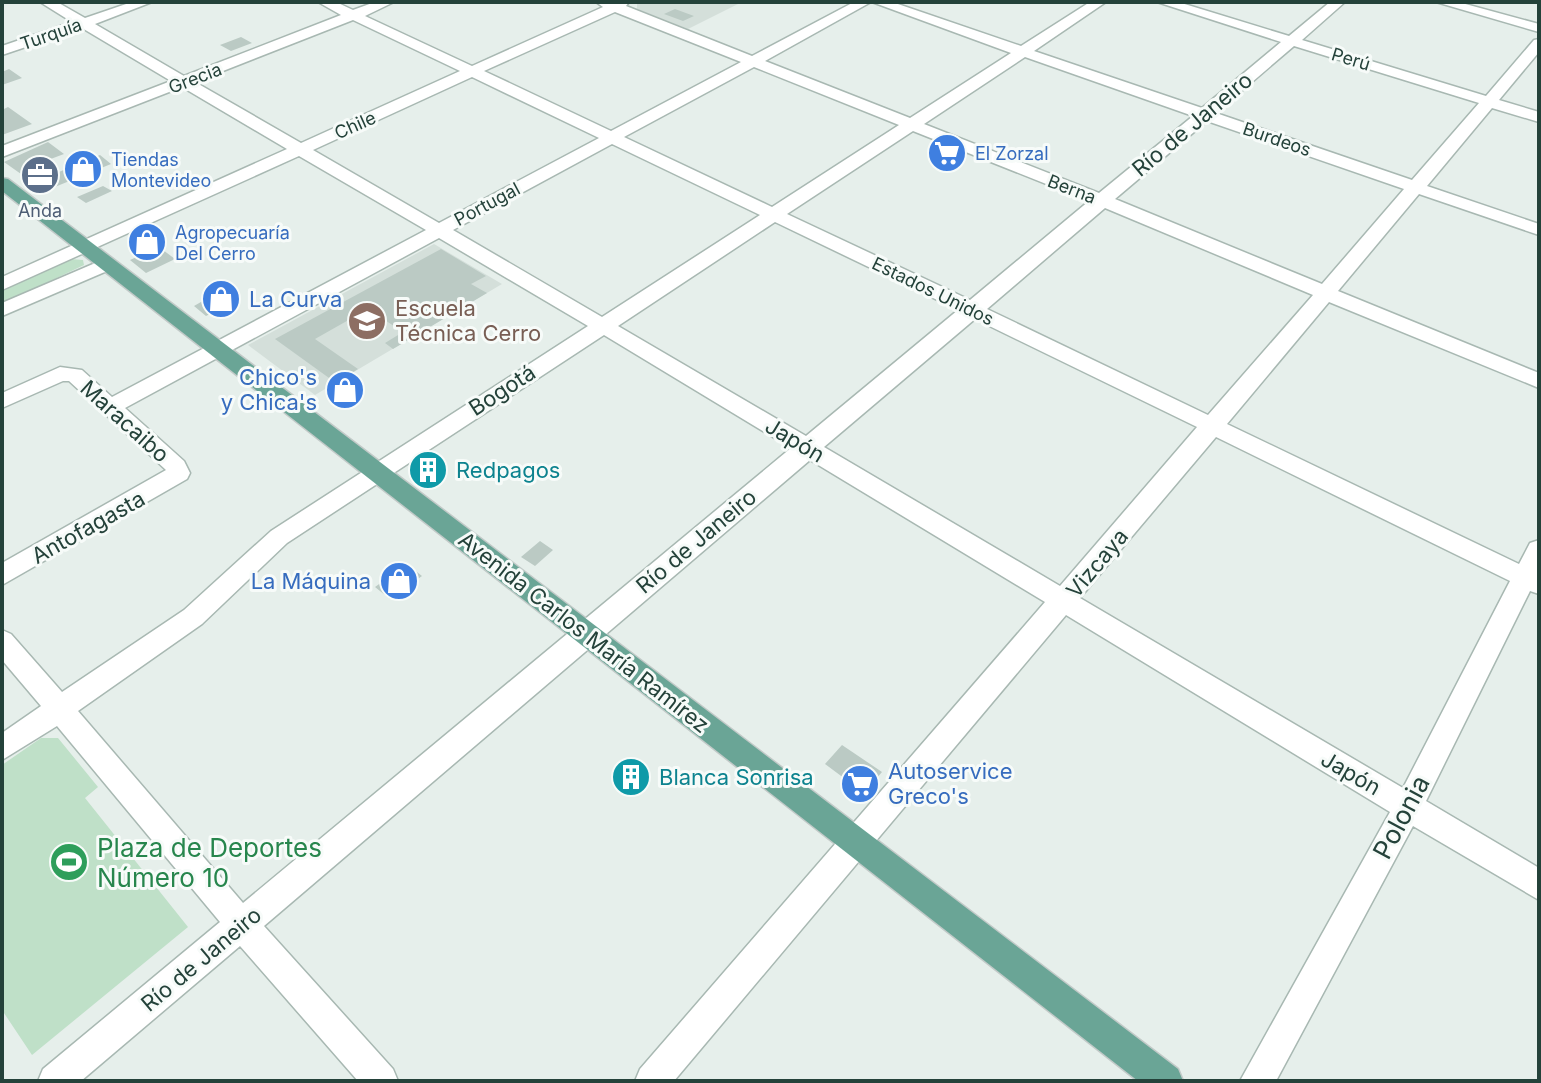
<svg xmlns="http://www.w3.org/2000/svg" width="1541" height="1083" font-family="Inter,sans-serif">
<rect width="100%" height="100%" fill="#e6efeb"/>
<path fill="#d4dfda" d="M642,2h89l7,2 -50,25 -51,-20v-5z
M434,244l68,40 -187,111 -67,-50z"/>
<path fill="#bfe0c8" d="M71,259l12,1 1,5 -82,39v-15z
M41,738h17l40,49 -13,11 103,129 -156,128 -30,-45v-245z"/>
<path fill="#bbcac4" d="M675,9l19,7 -11,5 -19,-7z
M241,37l11,6 -21,8 -11,-6z
M9,69l13,9 -20,7v-13z
M8,107l24,17 -30,11v-25z
M48,142l16,12 -24,9 14,11 46,-19 11,9 -66,27 -41,-29z
M103,186l9,5 -26,12 -9,-6z
M154,234l9,6 -23,11 -9,-6z
M159,247l16,12 -29,14 -16,-13z
M441,249l45,27 -15,8 16,9 -94,56 -8,-6 18,-11 -35,-23 -53,30 43,30 -22,14 -61,-44z
M227,287l11,9 -11,6 3,2 -24,12 -12,-10z
M352,380l6,4 -5,3 8,7 -20,11 -14,-11z
M424,464l16,10 -9,7 -10,-6z
M540,541l13,9 -18,16 -14,-9z
M407,564l15,12 -32,23 -15,-12z
M842,745l40,27 -18,21 -39,-29z
M635,761l15,12 -23,21 -14,-12z"/>
<g fill="none" stroke-linecap="round" stroke-linejoin="round">
<defs>
<path id="minor" d="M40,2h17l28,16 47,-16h20l-57,22 89,52 157,-61 -23,-13h18l17,8 22,-8h19l-29,14 107,50 131,-59 -7,-5h33l-3,4 126,50 102,-54h17l-106,59 145,57 101,-65 -139,-51h20l129,44 69,-44h16l-72,49 168,57 79,-66 -124,-40h21l111,34 41,-34h15l-43,38 184,56 48,-56 5,-1v13l-40,48 40,12v10l-47,-14 -65,78 112,38v11l-120,-41 -81,97 201,82v15l-210,-86 -102,122 292,140 11,-21 9,-3v54l-9,-3 -104,210 113,67v32l-126,-74 -137,255h-36l150,-269 -324,-197 -392,466h-39l5,-12 405,-467 -235,-142 -546,466 129,143 5,12h-40l-118,-135 -159,135h-43l5,-12 177,-147 -163,-196 -55,34v-27l39,-27 -39,-46v-30l9,4 51,58 122,-82 87,-79 317,-205 -149,-88 -314,170 59,53 6,12 -3,6 -185,106v-22l164,-93 -97,-89h-6l-61,27v-15l58,-26 22,3 30,27 314,-167 -127,-74 -297,134v-13l285,-128 -105,-62 -180,70v-11l169,-65 -89,-53 -80,27v-9l70,-24zM615,12l126,50 -130,69 -127,-60zM353,20l107,51 -159,72 -106,-61zM1294,46l185,57 -67,77 -196,-67zM1025,57l168,59 -94,77 -175,-69zM754,67l145,58 -127,82 -148,-70zM472,77l127,61 -160,85 -126,-73zM1207,121l197,68 -82,95 -207,-85zM913,131l176,70 -119,99 -183,-86zM612,144l148,71 -158,102 -149,-87zM1105,208l208,87 -105,120 -221,-106zM775,222l183,88 -152,126 -188,-110zM975,319l222,108 -137,159 -236,-139zM604,335l187,113 -548,455 -165,-192 124,-87 85,-81zM1216,437l294,144 -107,207 -323,-190z
M1436,2h22l81,22v8z
M107,258l9,6 -2,4 -112,48v-13z"/>
<path id="major" d="M2,178l6,1 1170,890 5,12h-45l-1136,-890z"/>
</defs>
<use href="#minor" stroke="#a8b8b2" stroke-width="3"/>
<use href="#major" stroke="#c2cac8" stroke-width="3"/>
<use href="#minor" fill="#fff" fill-rule="evenodd"/>
<use href="#major" fill="#6aa596" fill-rule="evenodd"/>
</g>
<defs>
<symbol id="supermarket-disc" viewBox="-11 -11 22 22"><circle r="9.5" fill="#3f7fe0" stroke="#f7fbf9"/><path d="M-6-5.5h2.5l.6 2H6L4.5 2H-2.5L-4.4-4H-6ZM-1.5 3.2a1.3 1.3 0 1 0 .1 0ZM3 3.2a1.3 1.3 0 1 0 .1 0Z" fill="#fff"/></symbol>
<symbol id="shop-disc" viewBox="-11 -11 22 22"><circle r="9.5" fill="#3f7fe0" stroke="#f7fbf9"/><path d="M-5-2.5h2.3a2.7 3.5 0 0 1 5.4 0H5L5.5 6h-11ZM-1.5-2.5h3a1.5 2.3 0 0 0-3 0Z" fill="#fff"/></symbol>
<symbol id="office-disc" viewBox="-11 -11 22 22"><circle r="9.5" fill="#5c6f8a" stroke="#f7fbf9"/><path d="M-6-3h4V-5.5h4V-3h4V5H-6ZM-1-4.5V-3h2v-1.5ZM-6 0V1H6V0Z" fill="#fff"/></symbol>
<symbol id="school-disc" viewBox="-11 -11 22 22"><circle r="9.5" fill="#8d6e63" stroke="#f7fbf9"/><path d="M0-5L7-2L0 1L-7-2ZM-4 1L0 2.5L4 1V4Q0 6-4 4Z" fill="#fff"/></symbol>
<symbol id="building-disc" viewBox="-11 -11 22 22"><circle r="9.5" fill="#0f9aa8" stroke="#f7fbf9"/><path d="M-4-6H4V6H1V3H-1V6H-4ZM-2.5-4.3h1.7v1.8h-1.7ZM.8-4.3h1.7v1.8H.8ZM-2.5-1h1.7V.8h-1.7ZM.8-1h1.7V.8H.8Z" fill="#fff"/></symbol>
<symbol id="stadium-disc" viewBox="-11 -11 22 22"><circle r="9.5" fill="#2e9e5b" stroke="#f7fbf9"/><path d="M0-5a6.5 5 0 1 0 0 10a6.5 5 0 1 0 0-10ZM-3.5-1.8h7v3.6h-7Z" fill="#fff"/></symbol>
</defs>
<g fill-rule="evenodd">
<use href="#supermarket-disc" x="925" y="131" width="44" height="44"/>
<use href="#shop-disc" x="61" y="147" width="44" height="44"/>
<use href="#office-disc" x="18" y="153" width="44" height="44"/>
<use href="#shop-disc" x="125" y="220" width="44" height="44"/>
<use href="#shop-disc" x="199" y="277" width="44" height="44"/>
<use href="#school-disc" x="345" y="299" width="44" height="44"/>
<use href="#shop-disc" x="323" y="368" width="44" height="44"/>
<use href="#building-disc" x="406" y="448" width="44" height="44"/>
<use href="#shop-disc" x="377" y="559" width="44" height="44"/>
<use href="#building-disc" x="609" y="755" width="44" height="44"/>
<use href="#supermarket-disc" x="838" y="762" width="44" height="44"/>
<use href="#stadium-disc" x="47" y="840" width="44" height="44"/>
</g>
<g text-anchor="middle" dominant-baseline="central" stroke-width="6" stroke-linejoin="round" paint-order="stroke">
<g font-size="18" fill="#24423a" stroke="#f7fbf9">
<text transform="translate(51 34) rotate(-19)">Turquía</text>
<text transform="translate(1351 59) rotate(17)">Perú</text>
<text transform="translate(195 78) rotate(-21)">Grecia</text>
<text transform="translate(355 125) rotate(-24)">Chile</text>
<text transform="translate(1277 139) rotate(19)">Burdeos</text>
<text transform="translate(1072 189) rotate(21)">Berna</text>
<text transform="translate(487 204) rotate(-28)">Portugal</text>
<text transform="translate(933 291) rotate(26)">Estados Unidos</text>
</g>
<g font-size="18" fill="#366cbe" stroke="#f7fbf9" text-anchor="start">
<text x="975" y="153">El Zorzal</text>
<text x="111" y="159">Tiendas<tspan x="111" dy="21">Montevideo</tspan></text>
<text x="175" y="232">Agropecuaría<tspan x="175" dy="21">Del Cerro</tspan></text>
</g>
<g font-size="18" fill="#4e5e75" stroke="#f7fbf9">
<text x="40" y="210">Anda</text>
</g>
<g font-size="22" fill="#24423a" stroke="#f7fbf9">
<text transform="translate(1192 124) rotate(-40)">Río de Janeiro</text>
<text transform="translate(502 390) rotate(-33)">Bogotá</text>
<text transform="translate(125 421) rotate(42)">Maracaibo</text>
<text transform="translate(795 440) rotate(31)">Japón</text>
<text transform="translate(88 527) rotate(-29)">Antofagasta</text>
<text transform="translate(696 541) rotate(-40)">Río de Janeiro</text>
<text transform="translate(1097 563) rotate(-50)">Vizcaya</text>
<text transform="translate(584 632) rotate(38)">Avenida Carlos María Ramírez</text>
<text transform="translate(1351 773) rotate(30)">Japón</text>
<text transform="translate(201 959) rotate(-40)">Río de Janeiro</text>
</g>
<g font-size="22" fill="#366cbe" stroke="#f7fbf9" text-anchor="start">
<text x="249" y="299">La Curva</text>
<text x="317" y="377" text-anchor="end">Chico's<tspan x="317" dy="25">y Chica's</tspan></text>
<text x="371" y="581" text-anchor="end">La Máquina</text>
<text x="888" y="771">Autoservice<tspan x="888" dy="25">Greco's</tspan></text>
</g>
<g font-size="22" fill="#785e54" stroke="#f7fbf9" text-anchor="start">
<text x="395" y="308">Escuela<tspan x="395" dy="25">Técnica Cerro</tspan></text>
</g>
<g font-size="22" fill="#0d838f" stroke="#f7fbf9" text-anchor="start">
<text x="456" y="470">Redpagos</text>
<text x="659" y="777">Blanca Sonrisa</text>
</g>
<g font-size="26" fill="#24423a" stroke="#f7fbf9">
<text transform="translate(1401 817) rotate(-62)">Polonia</text>
</g>
<g font-size="26" fill="#27864d" stroke="#f7fbf9" text-anchor="start">
<text x="97" y="847">Plaza de Deportes<tspan x="97" dy="30">Número 10</tspan></text>
</g>
</g>
<rect width="1541" height="1083" fill="none" stroke="#24423a" stroke-width="8"/>
</svg>
